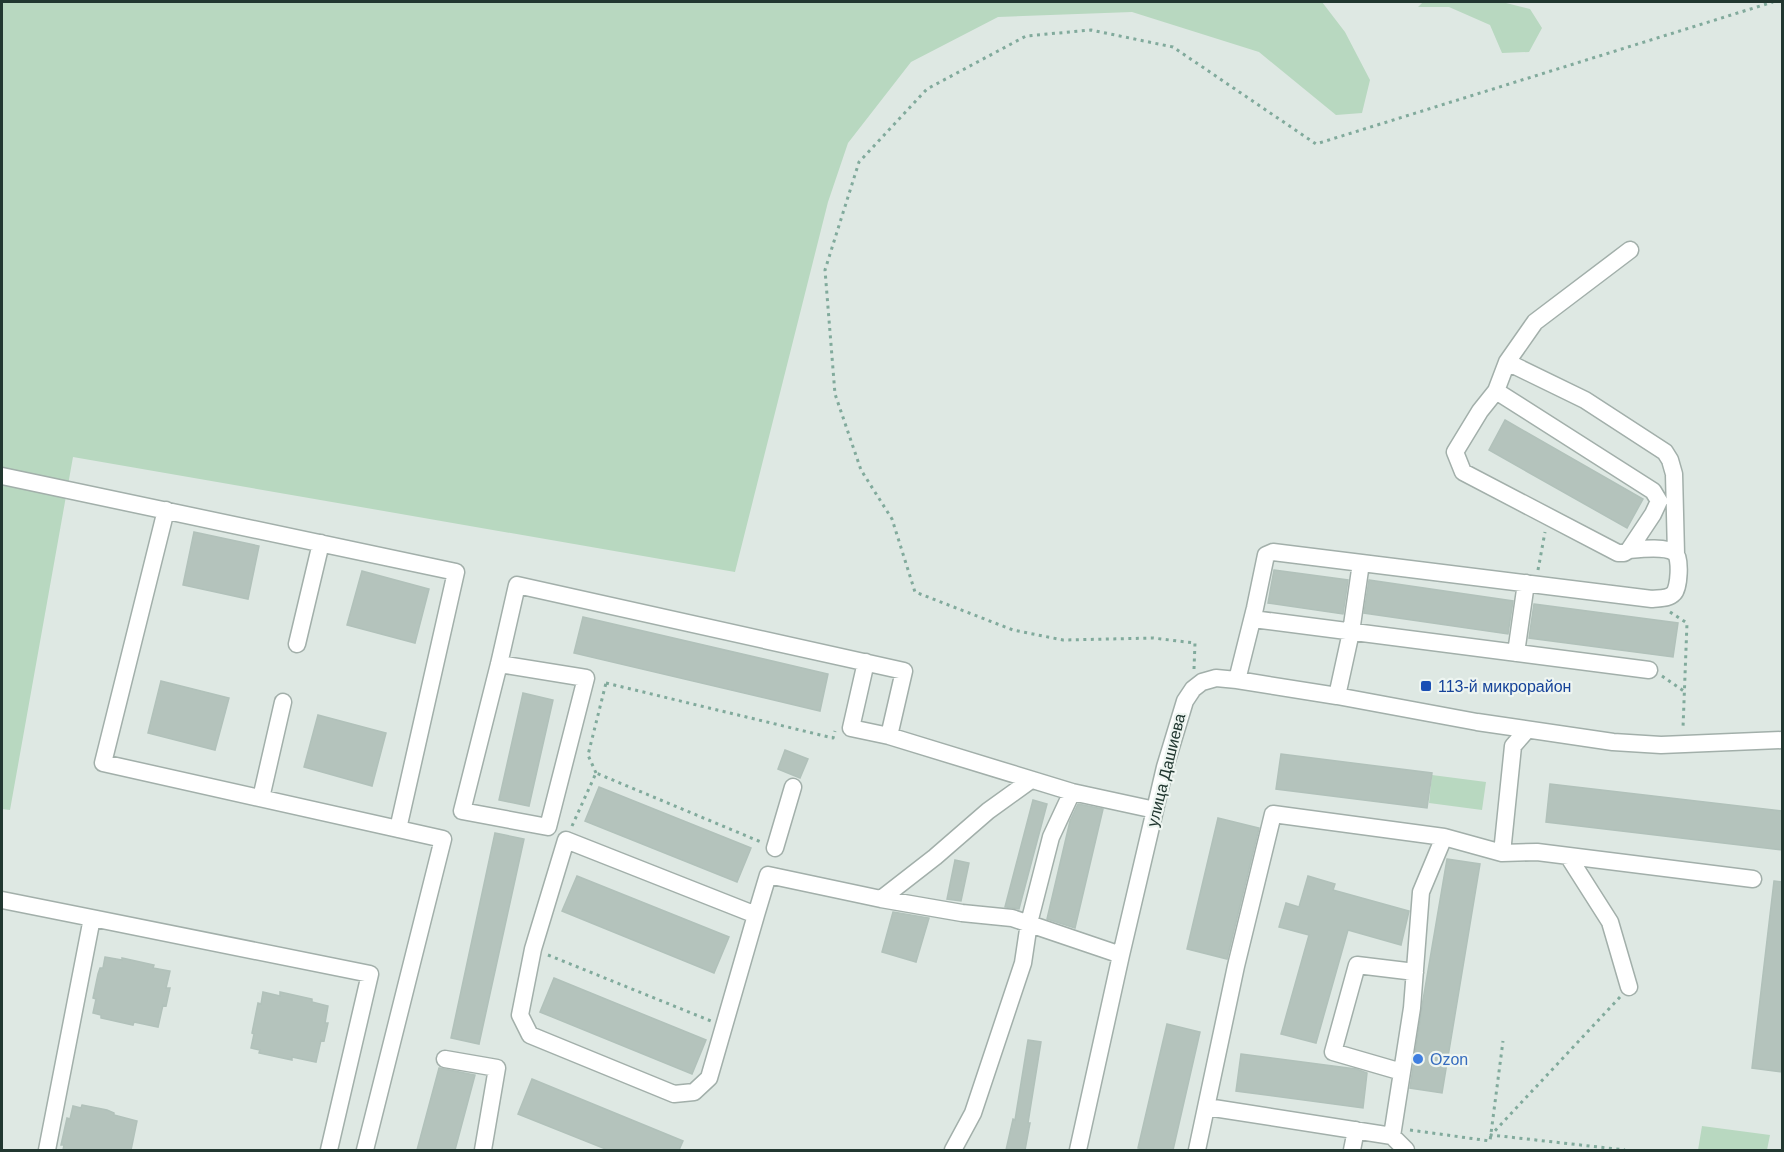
<svg xmlns="http://www.w3.org/2000/svg" width="1784" height="1152" font-family="Helvetica,sans-serif">
<rect width="100%" height="100%" fill="#dee8e3"/>
<path fill="#b8d8c0" d="M2,2h1320l23,30 25,48 -8,33 -26,2 -77,-63 -127,-40 -134,5 -87,45 -63,81 -20,59 -93,370 -662,-115 -63,353 -8,-1z
M1423,2h79l28,7 12,19 -13,24 -27,1 -12,-28 -41,-18h-31z
M1432,775l54,7 -4,28 -53,-7z
M1702,1126l68,9 -3,15h-69z"/>
<path fill="#b4c3bc" stroke="#b1c1ba" stroke-width="1.5" d="M1505,420l138,79 -16,29 -138,-78z
M194,532l65,14 -11,53 -65,-14z
M1274,570l74,10 -5,34 -75,-11z
M362,571l67,18 -14,54 -68,-18z
M1369,580l144,21 -5,33 -144,-21z
M1534,604l144,19 -5,34 -144,-19z
M583,617l245,57 -8,37 -246,-58z
M161,681l68,17 -14,52 -67,-17z
M523,693l30,7 -24,106 -30,-6z
M318,715l68,18 -14,53 -68,-19z
M785,750l23,9 -8,19 -22,-9z
M1281,754l151,19 -5,35 -151,-19z
M1550,784l232,27v39l-236,-28z
M599,787l152,61 -14,34 -152,-61z
M1033,800l14,4 -28,105 -14,-2z
M1078,804l25,5 -28,119 -28,-9 23,-98z
M1218,818l41,10 -32,131 -40,-10z
M495,833l29,6 -45,205 -28,-6z
M1447,859l33,5 -38,229 -32,-5 13,-88z
M955,860l14,3 -8,38 -14,-2z
M577,876l152,61 -15,36 -152,-62z
M1308,876l27,8 -2,6 76,21 -8,34 -53,-15 -32,113 -35,-9 28,-99 -30,-8 7,-24 13,4z
M1774,881l8,1v190l-30,-4z
M893,912l36,6 -13,44 -34,-10z
M105,957l17,3v-2l32,7 -1,3 17,3 -4,17h4l-4,18 -3,-1 -5,22 -24,-5 -1,3 -32,-7v-3l-8,-2 3,-14 -3,-1 5,-24 2,-6h3z
M554,978l152,62 -14,34 -152,-62z
M263,992l17,4v-4l32,7v3l16,4 -3,17h3l-4,18 -3,-1 -5,22 -24,-5v3l-33,-7 1,-3 -9,-2 3,-14 -2,-1 6,-30 3,1z
M1167,1024l33,8 -27,118h-26l-9,-2z
M1028,1040l13,2 -13,81h2l-5,27h-19l7,-31 2,1z
M1241,1054l115,15 11,4 -4,35 -127,-17z
M439,1068l36,7 -20,75h-38z
M532,1079l151,62 -4,9h-71l-90,-36z
M82,1105l25,5 7,3v2l23,6 -6,29h-68l1,-5h-3l6,-27 3,1 3,-13 8,2z"/>
<g fill="none" stroke-linecap="round" stroke-linejoin="round">
<defs>
<path id="minor" d="M1507,362l78,38 80,52 5,8 4,14 2,80
M1496,391l157,100 6,10 -6,13 -24,36 -5,3h-6l-155,-81 -8,-20 25,-41 16,-20 11,-29 28,-40 95,-72
M2,476l454,96 -58,257
M166,510l-63,253 340,76 -78,311
M1253,619l396,51
M297,644l24,-101
M1516,653l10,-70
M866,662l-15,66 38,8 183,56 83,18
M499,664l87,14 -38,149 -86,-16 37,-147 18,-79 387,86 -15,65
M1237,680l18,-72 11,-53 7,-3 379,47c8,-1 17,0 22,-6 5,-5 7,-35 1,-40 -9,-7 -35,-4 -46,-3
M1337,696l14,-64 10,-69
M1527,730l-14,16 -11,107 35,-1 216,27
M261,798l22,-96
M775,848l18,-61
M1568,856l42,66 19,65
M881,899l54,-42 53,-46 43,-31
M2,900l90,18
M756,915l-47,163 -15,14 -20,2 -144,-59 -10,-20 13,-66 33,-109 190,75 12,-40 113,24 81,14 50,5 109,37
M445,1059l52,9 -14,82
M1402,1072l-69,-20 24,-87 58,7
M1207,1107l185,29 20,-128 9,-116 23,-55 58,16
M1392,1136l14,14
M47,1150l45,-232 278,56 -41,176
M953,1150l20,-37 50,-150 6,-40 22,-86 21,-45
M1078,1150l43,-195 44,-188 20,-66 8,-12 9,-7 14,-4 21,2 100,16 140,26 136,20 48,3 121,-5
M1197,1150l39,-184 37,-152 171,23
M1352,1150l4,-20"/>
</defs>
<use href="#minor" stroke="#a2afaa" stroke-width="19"/>
<path stroke="#81aa9c" stroke-width="3" stroke-dasharray="3 4.5" stroke-linecap="butt" d="M1538,570l7,-38
M1670,612l17,11 -4,105
M1194,669l1,-26 -42,-5 -90,2 -50,-10 -98,-38 -23,-73 -31,-49 -26,-76 -10,-124 34,-108 68,-73 99,-53 65,-6 82,17 143,97 457,-142
M1662,676l23,16
M606,683l227,55 2,-7
M596,773l-8,-18 18,-72
M572,826l24,-53 165,69
M548,955l163,66
M1620,997l-129,138 134,15
M1410,1130l80,11 13,-100"/>
<use href="#minor" stroke="#fff" stroke-width="16"/>
</g>
<rect fill="#1a4fb4" stroke="#eef5f1" stroke-width="2" x="1420" y="680" width="12" height="12" rx="3"/>
<circle fill="#3f7fe0" stroke="#eef5f1" stroke-width="2" cx="1418" cy="1059" r="6"/>
<g text-anchor="middle" dominant-baseline="central" stroke-width="4.5" stroke-linejoin="round" paint-order="stroke">
<g font-size="16" fill="#164399" stroke="#eef5f1" text-anchor="start">
<text x="1438" y="686">113-й микрорайон</text>
</g>
<g font-size="16" fill="#213730" stroke="#eef5f1">
<text transform="translate(1166 770) rotate(-76)">улица Дашиева</text>
</g>
<g font-size="16" fill="#366cbe" stroke="#eef5f1" text-anchor="start">
<text x="1430" y="1059">Ozon</text>
</g>
</g>
<rect width="1784" height="1152" fill="none" stroke="#213730" stroke-width="6"/>
</svg>
